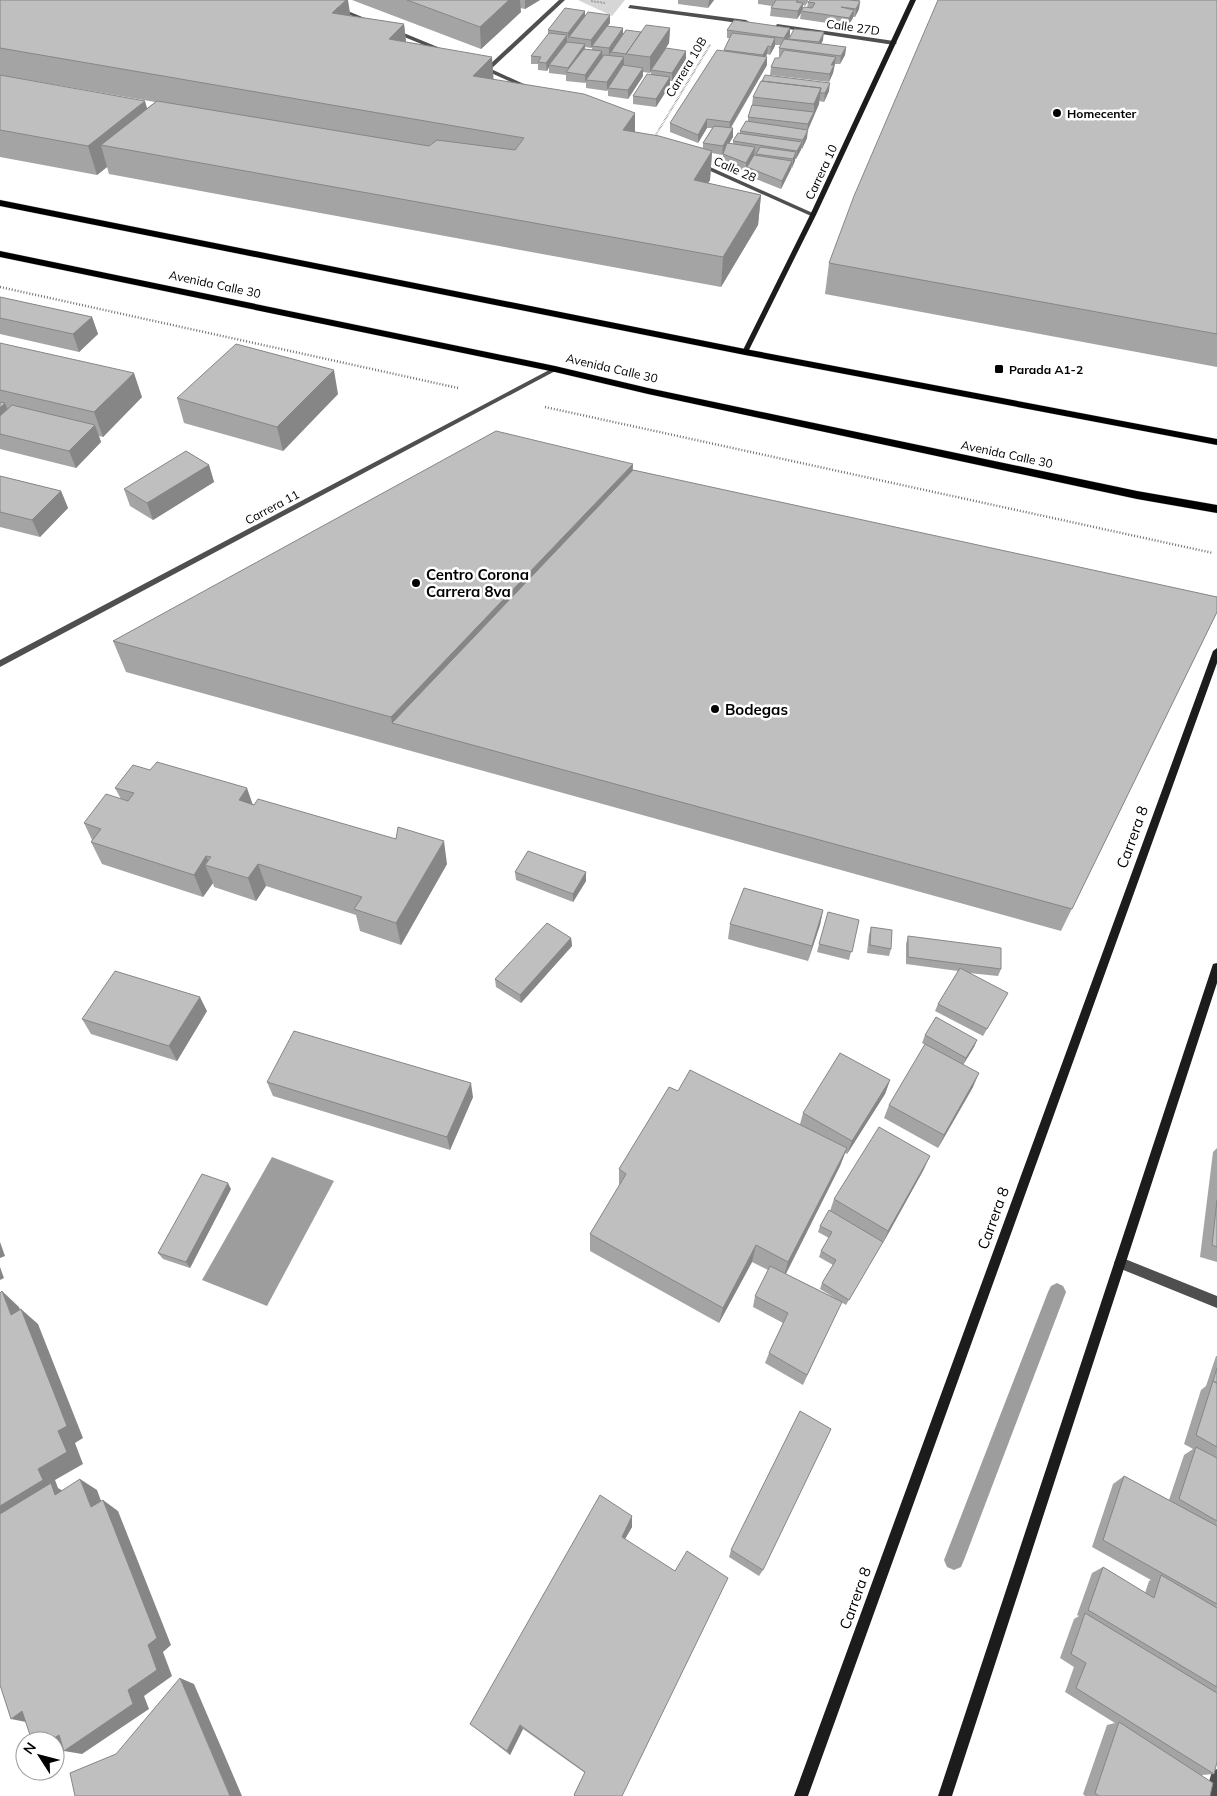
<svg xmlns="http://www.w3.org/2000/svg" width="1217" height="1796" font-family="Mulish,sans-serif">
<rect width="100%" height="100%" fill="#fff"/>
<path fill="#d6d6d6" d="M578,0h47l-13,16z"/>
<path fill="#9d9d9d" d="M272,1157l62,24 -67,125 -65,-26z"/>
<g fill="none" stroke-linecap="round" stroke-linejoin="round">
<path fill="#9d9d9d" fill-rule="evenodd" d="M1057,1283l6,3 3,6 -102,268 -3,7 -7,3 -7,-3 -3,-7 104,-268 3,-6z"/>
<defs>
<path id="highway" d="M0,200l745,149 472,90v6l-472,-90 -745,-149z
M0,251l555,115 93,22 489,103 80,14v8l-80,-14 -489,-105 -93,-22 -555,-115z"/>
</defs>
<use href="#highway" stroke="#dbdbdb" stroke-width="1"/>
<path stroke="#717171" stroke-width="2" stroke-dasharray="0.5 1" stroke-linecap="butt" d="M591,1l14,2
M654,138l56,-93"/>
<path stroke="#717171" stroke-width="2.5" stroke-dasharray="1 2" stroke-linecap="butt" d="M0,287l458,101
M545,407l668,146"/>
<path fill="#4f4f4f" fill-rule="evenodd" d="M1217,1769v27h-12l7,-25z"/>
<path fill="#4f4f4f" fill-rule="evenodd" d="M314,0h7l51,21 -5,1z
M559,0h6l-74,69 44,20v2h-4l-51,-23 -1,-1 3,-2 5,2z
M630,5l116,15 3,2 -3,2 -118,-16z
M777,24l117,17 3,2 -3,2 -119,-18z
M394,29l51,21 1,1 -5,1 -49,-20z
M699,162l116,52 1,1 -5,1 -114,-51 -1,-1z
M553,368l6,1 -559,298v-7z
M1120,1257l97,39v12l-101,-41 -2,-4 2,-4z"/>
<path fill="#1c1c1c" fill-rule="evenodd" d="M910,0h6l-100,215 -68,137 -5,1 -1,-1 68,-137z
M1217,648v15l-409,1133h-14l419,-1145z
M1217,963v20l-265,813h-14l274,-829 1,-3z"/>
<use href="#highway" fill="#000" fill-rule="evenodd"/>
</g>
<path fill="#a4a4a4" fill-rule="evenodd" d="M0,0l351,16 53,8 2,18 88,38 141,52 68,16v-5l9,-15h-5l-9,15 -28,-11v-9l54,-72 6,-13h-3v-8l63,-2v8l-3,4h1l1,-1 34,1 -2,4 25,3 -1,8 -5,9h-5l-2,9 -4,9 -59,-7 1,-8 9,-10 -1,-1v-8l2,-3h-6l-5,10 -3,-1 -1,3 1,8 -36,63h2v9l-4,6 4,1v-3l7,-8v-2l8,-10v-4l4,-12 1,-8 76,-6 -5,11 -5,-1v3l-12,28v6l-5,11 -1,-1 -5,11h-1l-3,9v-1l-11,22 -35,-14 1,-5 -1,2 -24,-10 1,-8 -1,1 -10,-2 -2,27 -2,3 53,12 -3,30 -37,62 -612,-113 -2,-7 -10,8 -97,-18v-82l147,33 8,-6 -155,-27z
M352,0h188l-15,9 -5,-1 1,4 -40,37z
M678,0h36l-6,8 -30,-4z
M758,0h50v2l-3,4 -2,-1v4l4,-1 1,-6 2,-2h50l-1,1h1l-1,8 -4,8h-2l-5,9 -48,-7 1,-6 -4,6 -27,-3 1,-8 1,-2 -14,-2z
M1217,0v367l-392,-73 4,-31z
M585,11v6l25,6 -3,3 16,2v7l47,-7 -1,15 -19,30 -7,-1v4l-15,23 -20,-3v-7l-1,2 -21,-3v-6l-1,1 -19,-2v-6l-17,-2v-6l-2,4 -9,-1v-6h-7v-8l17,-21v-5zM585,47l6,1 1,-1v3l-7,-1z
M686,59l-14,22h-2v4l-14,22 -23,-3v-8l18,-22v-4z
M0,297l92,20 6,17 -19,18 -79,-18z
M0,343l142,54 -39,40 -4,-1 2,6 -25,26 -76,-19z
M338,394l-55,57 -99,-28 -7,-25z
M209,465l5,17 -61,38 -23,-14 -6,-17z
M633,470l584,142 -156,319 -935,-259 -13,-31z
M0,476l61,15 7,17 -28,29 -40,-10z
M115,788l138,16 194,60 -46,81 -41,-14 -4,-16 -90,-29 -10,15 -42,-14 -1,-4 -10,14 -101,-33 -11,-22 1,-2 -8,-17 37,-24z
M515,872h71v9l-13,21 -57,-22z
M823,910l-3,15 -12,36 -80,-22 2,-15z
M859,920l-10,40 -32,-8 2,-8z
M871,927l20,22 -2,7 -22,-3 2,-18z
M908,936l93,33 -3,7 -29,-3 35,27 -21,36 -48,-25 3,-7 20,-33 -52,-7v-20z
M571,938l1,8 -51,57 -25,-16 -1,-8z
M207,1011l-30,50 -86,-27 -9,-15z
M925,1035l52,5 -3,7 -11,18 10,22 -35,61 -54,-30 5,-13 53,-51 -20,-11z
M890,1080l-5,14 -38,60 -2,-1 -5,13 -54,108 49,24 -15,-9 2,-6 11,-18 -14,-8 2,-6 8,-13 -11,-6 2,-6 10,-15 4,-12 90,-30 -41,74 -1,-1 -36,63 -5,-3 -38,83 -38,-22 4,-10 14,-30 -30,-16 2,-11 13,-26 -16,-8 -33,61 -129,-72v-17l29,-48v-17l59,-78 122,33 3,-11z
M267,1082l206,15 -23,53 -177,-54z
M1217,1148v114l-17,-5 13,-105z
M231,1189l-41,79 -27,-9 -5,-6z
M1216,1356h1v406l-3,12 -12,1 8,21h-125l-2,-2 24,-69 8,-2 -50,-31 9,-25 -14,-9 14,-39 5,-3 -2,-1 15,-42 11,-6 42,26 4,-12 2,-1 -59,-33 21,-63 11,-8 45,24 15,-45 9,-6 -9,-5 17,-54 5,-4z
M632,1516v11l-7,12 -3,257h-47l-1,-1 11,-22 -62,-44 -13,26 -40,-31z
M731,1550l32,20 -4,6 -30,-19z"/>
<path fill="#868686" d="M346,0h2l4,26 -20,-13z
M509,0h11l1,12 -40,37 -1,-22z
M525,0h15l-15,9z
M709,0h5l-6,8 1,-7z
M860,1l-1,8 -4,8 1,-8z
M803,3l-1,8h-1v2l-4,6 1,-8z
M854,10l-1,8 -5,8 1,-8z
M585,11v8l-16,18v4l-1,-8z
M610,15v8l-19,25v-8z
M404,24l3,27 -18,-12z
M623,28v8l-12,16 -2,4v-8z
M670,28l-1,15 -19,30v-16z
M790,28v8l-6,10v-8z
M824,32l-1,8 -5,10 1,-8z
M567,35v8l-18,22v2l-2,4 -1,-8z
M775,38v8l-5,9 1,-8z
M585,44v8l-17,21v-5z
M768,46l-1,8 -4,9v-8z
M846,47l-1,8 -5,9 1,-8z
M602,51l1,8 -17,21 -1,3v-8z
M686,51v8l-14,22v-8z
M492,57l2,28 -21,-9z
M624,57v8l-16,23 -1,3v-9z
M767,57v8l-38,65 1,-8z
M836,57l-3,16 -4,9 2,-17z
M643,68v8l-15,23v-9z
M670,77v8l-14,22v-8z
M830,83l-1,8 -5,11 1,-9z
M821,88l-2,16 -12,28 1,-8 6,-12v-8z
M145,101l8,28 -52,16 6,22 -10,8 -9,-29z
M635,113v29l-12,-12z
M707,119v9l-9,15v-8z
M733,128v9l-11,18 1,-9z
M808,130l-1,8 -5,11 1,-9z
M802,142l-1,8 -5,9 1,-8z
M755,147l-1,8 -7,12 -1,5v-9z
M712,151l-2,29 -18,30 2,-30z
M796,152l-1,9 -3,7 1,-9z
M792,161l-1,8 -10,20 1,-8z
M761,195l-3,30 -37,62 2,-30z
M92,317l6,17 -19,18 -6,-18z
M334,370l4,24 -55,57 -6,-24z
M134,373l8,24 -39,40 -9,-25z
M5,403l7,17 -12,12v-24z
M95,425l6,17 -25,26 -7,-17z
M633,464l-1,31 -240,228 -1,-6z
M209,465l5,17 -61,38 -6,-17z
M61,491l7,17 -28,29 -8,-17z
M247,788l8,23 -16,-11z
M444,841l3,23 -46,81 -5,-22z
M206,856l5,11 -6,-2 8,18 -10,14 -9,-22z
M258,864l8,22 -10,15 -8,-23z
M586,872v9l-13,21v-8z
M823,910l-3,15 -12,36 4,-15z
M571,938l1,8 -51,57 -1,-8z
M200,997l7,14 -30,50 -8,-15z
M977,1040l-3,7 -11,18 3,-7z
M979,1073l-6,14 -35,61 6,-13z
M890,1080l-5,14 -38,60 5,-13z
M471,1083l2,14 -23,53 -3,-13z
M847,1148l-7,18 -57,113 5,-17z
M930,1156l-6,13 -41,74 5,-12z
M228,1183l3,6 -41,79 -4,-6z
M0,1242l5,14 -5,2z
M756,1245l-4,17 -33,61 4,-15z
M0,1267l4,11 -4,2z
M2,1291l17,16 9,23 -17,-15z
M21,1309l17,15 45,114 -8,5 8,21 -28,16 3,8 10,6 -68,34v-22l38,-37 20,-38z
M80,1479l17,11 10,27 -16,-10z
M103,1500l15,11 53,134 -8,7 9,24 -28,20 5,13 -67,45 -18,-3 84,-106z
M632,1516v11l-11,19 1,-9z
M180,1678l14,6 48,112h-12z
M22,1711l9,12 -20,-4z
M520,1725l3,4 -13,26 -3,-4z
M59,1735l18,3 -22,15v-12h-6z"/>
<path fill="#bfbfbf" stroke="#868686" d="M0,0h346l-14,13 72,11 -15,15 103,18 -19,19 111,18 51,19 -12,17 36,6 53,15 -18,29 67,15 -38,62 -622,-112 56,-44 272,45 8,-6 78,10 9,-12 -524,-90z
M407,0h102l-29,27z
M776,0h22l-2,2 7,1 -5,8 -27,-3z
M810,0h39l11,1 -4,8 -15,-2 13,3 -5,8 -48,-7 3,-4 8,1 3,-5 -7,-1z
M938,0h279v334l-388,-71 25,-67z
M565,8l20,3 -17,22 -20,-3z
M588,12l22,3 -19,25 -22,-3z
M734,20l56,8 -6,10 -57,-8z
M646,25l24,3 -20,29 -24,-3z
M607,26l16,2 -14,20 -17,-2z
M794,29l30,3 -5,10 -30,-3z
M626,30l15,2 -15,22 -15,-2z
M549,33l18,2 -21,28 -8,-1 3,-5 -10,-1z
M732,33l43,5 -4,9 -3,-1 -5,9 -39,-5z
M784,39l62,8 -5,9 -62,-8z
M567,42l18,2 -17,24 -19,-3z
M666,48l20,3 -14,22 -21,-3z
M584,49l18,2 -17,24 -19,-3z
M717,50l50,7 -37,65 -23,-3 -9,16 -28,-12z
M784,50l52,7 -5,8h3l-4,9 -59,-7 4,-9h4z
M604,55l20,2 -17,25 -21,-2z
M623,65l20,3 -15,22 -20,-2z
M647,74l23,3 -14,22 -23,-3z
M0,75l145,26 -57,45 -88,-16z
M765,75l65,8 -5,10h-5l1,-5 -59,-7z
M761,81l60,7 -7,16 -61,-7z
M752,105l62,7 -6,12 -60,-7z
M746,121l62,9 -5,10 -63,-9z
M714,126l19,2 -10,18 -20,-3z
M738,133l64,9 -5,9 -64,-10z
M727,143l28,4 -9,16 -23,-9z
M760,147l36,5 -3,7 -37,-5z
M754,155l38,6 -10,20 -35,-14z
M0,297l92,20 -19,17 -73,-16z
M0,343l134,30 -40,39 -94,-22z
M236,344l98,26 -57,57 -100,-29z
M0,402l5,1 -5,5z
M12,405l83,20 -26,26 -69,-17v-18z
M496,431l137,33 -242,253 -278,-76z
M186,451l23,14 -62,38 -23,-14z
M633,470l584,127v15l-145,297 -680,-186z
M0,476l61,15 -29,29 -32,-8z
M157,762l90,26 -8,12 15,5 4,-6 138,40 2,-12 46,14 -48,82 -42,-14 8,-12 -104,-33 -10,14 -43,-13 6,-8 -5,-1 -12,19 -103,-33 10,-13 -17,-6 22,-29 22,7 6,-8 -19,-5 18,-23 17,5z
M528,851l58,21 -13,22 -58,-22z
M744,888l79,22 -11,36 -82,-22z
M828,912l31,8 -7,32 -33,-8z
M547,923l24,15 -51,57 -25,-16z
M871,927l21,3 -1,19 -21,-4z
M908,936l93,12v21l-93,-12z
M960,968l48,25 -21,36 -49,-25z
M115,971l85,26 -31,49 -87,-27z
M936,1017l41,23 -11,18 -41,-23z
M294,1031l177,52 -24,54 -180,-55z
M925,1044l54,29 -35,62 -55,-30z
M840,1053l50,27 -38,61 -49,-28z
M690,1070l157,78 -59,114 -32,-17 -33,63 -133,-74 36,-60 -7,-5 50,-82 9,4z
M879,1127l51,29 -42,75 -54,-32z
M202,1174l26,9 -42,79 -28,-9z
M1217,1200v47l-5,-2z
M829,1210l54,32 -34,58 -27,-17 14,-23 -15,-9 11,-19 -12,-6z
M770,1266l72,36 -35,73 -38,-22 19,-40 -33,-17z
M2,1291l9,24 10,-6 46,117 -9,5 9,21 -29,17 5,11 -43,26v-213z
M1217,1368v15l-4,-2z
M1213,1381l4,2v64l-21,-12z
M800,1411l31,18 -68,141 -32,-20z
M1196,1447l21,11v63l-38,-22z
M1124,1476l93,50v78l-114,-64z
M80,1479l11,28 12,-7 54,138 -9,7 9,25 -29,20 5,14 -69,47 -5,-16 -10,6h-17l-10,-30 -11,8 -11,-34v-171l51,-31 4,12z
M600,1495l32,21 -10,21 53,34 12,-20 41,27 -106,218h-47l-1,-1 11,-23 -65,-47 -13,26 -37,-27z
M1103,1567l51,31 7,-23 56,33v79l-129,-77z
M1085,1613l132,80v69l-3,12 -138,-86 10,-25 -15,-9z
M180,1678l50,118h-155l-5,-23 46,-19z
M1119,1722l94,61 -3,13h-111l-4,-3z"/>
<g fill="#000" stroke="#fff" stroke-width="2">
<circle cx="1057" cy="113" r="5"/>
<rect x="994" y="364" width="10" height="10" rx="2.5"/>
<circle cx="416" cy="583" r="5"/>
<circle cx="715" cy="709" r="5"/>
</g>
<g text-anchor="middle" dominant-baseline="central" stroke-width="5" stroke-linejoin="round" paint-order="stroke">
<g font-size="12" fill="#000" stroke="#fff">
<text transform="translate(853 27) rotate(8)">Calle 27D</text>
<text transform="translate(686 67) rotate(-59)">Carrera 10B</text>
<text transform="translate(735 169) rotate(24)">Calle 28</text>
<text transform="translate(821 172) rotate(-65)">Carrera 10</text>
<text transform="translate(215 284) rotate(12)">Avenida Calle 30</text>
<text transform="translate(612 368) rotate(13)">Avenida Calle 30</text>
<text transform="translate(1007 454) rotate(12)">Avenida Calle 30</text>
<text transform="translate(272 507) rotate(-28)">Carrera 11</text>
</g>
<g font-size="12" font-weight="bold" fill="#000" stroke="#fff" text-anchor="start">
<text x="1067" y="113">Homecenter</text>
<text x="1009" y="369">Parada A1-2</text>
</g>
<g font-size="15" font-weight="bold" fill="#000" stroke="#fff" text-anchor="start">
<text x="426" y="574">Centro Corona<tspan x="426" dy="17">Carrera 8va</tspan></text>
<text x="725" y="709">Bodegas</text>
</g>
<g font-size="15" fill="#000" stroke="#fff">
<text transform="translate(1132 837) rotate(-70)">Carrera 8</text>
<text transform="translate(993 1218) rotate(-70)">Carrera 8</text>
<text transform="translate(855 1598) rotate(-70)">Carrera 8</text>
</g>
</g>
<g transform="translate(40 1756) rotate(306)"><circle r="24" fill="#ffffff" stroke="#999999"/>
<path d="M0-4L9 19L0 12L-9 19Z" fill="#000000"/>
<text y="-8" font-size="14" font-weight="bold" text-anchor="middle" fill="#000000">N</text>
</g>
</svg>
